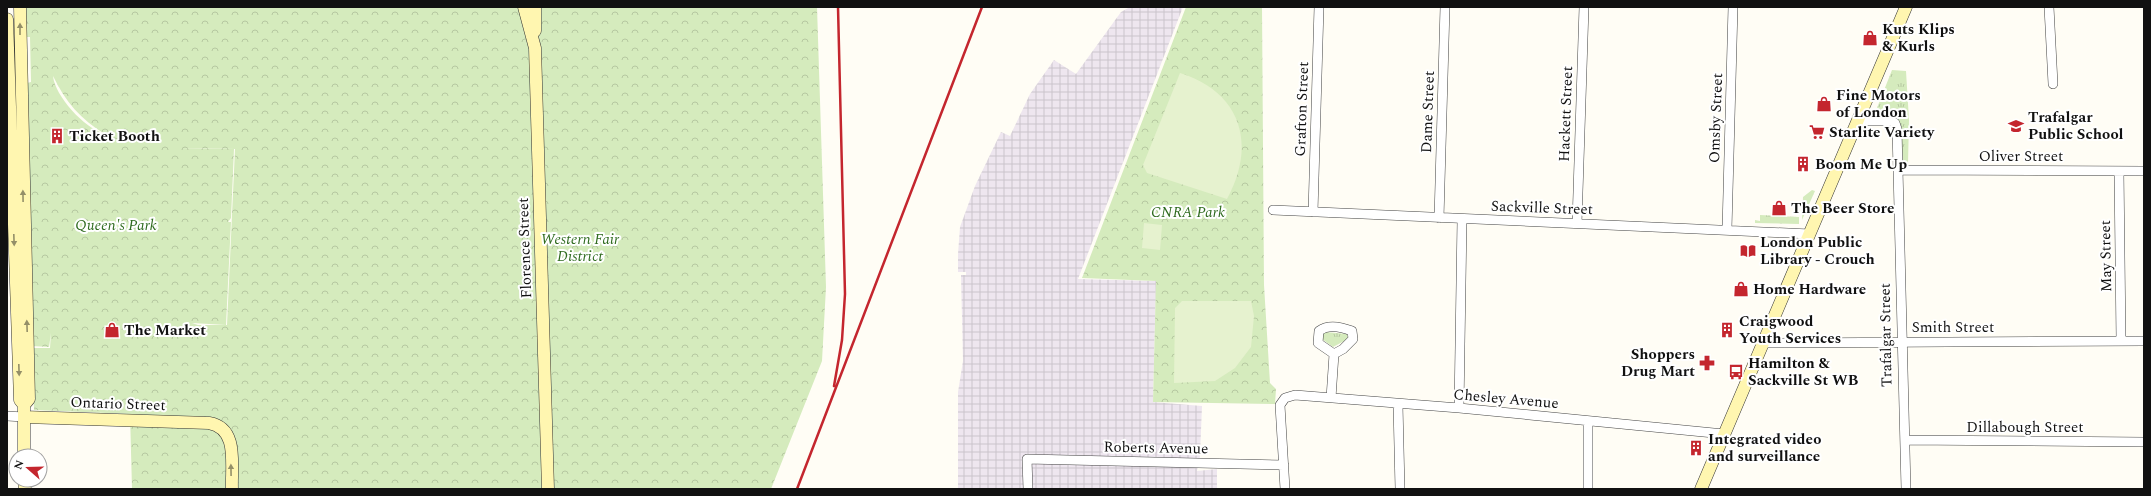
<svg xmlns="http://www.w3.org/2000/svg" width="2151" height="496" font-family="Spectral,serif">
<defs>
<pattern id="industrial-grid" width="8" height="8" patternUnits="userSpaceOnUse"><rect width="8" height="8" fill="#eee6ef"/><path d="M0 4h8M4 0v8" fill="none" stroke="#cbc4cc"/></pattern>
<pattern id="grass-tufts" width="24" height="20" patternUnits="userSpaceOnUse"><rect width="24" height="20" fill="#d5ebbd"/><path d="M3 7l-1-3M5 7V3M7 7l1-3M15 17l-1-3M17 17v-4M19 17l1-3" fill="none" stroke="#b6c8a1"/></pattern>
<pattern id="park-crowns" width="20" height="18" patternUnits="userSpaceOnUse"><rect width="20" height="18" fill="#d5ebbd"/><path d="M2 6a3 3 0 1 1 6 0M12 15a3 3 0 1 1 6 0" fill="none" stroke="#b6c8a1"/></pattern>
</defs>
<rect width="100%" height="100%" fill="#fffdf5"/>
<path fill="url(#industrial-grid)" d="M1130,7h53l-105,272 78,2 -3,121 49,4 -2,50 -3,15 20,-2v20h-259v-97l5,-31 -2,-86h5v-3h-8v-18l2,-27 15,-41 26,-54 9,4 20,-42 24,-34 22,14 45,-62z"/>
<path fill="url(#grass-tufts)" d="M1892,70l14,1 3,49 -1,44 -5,-1 -3,-41 -3,-4 -22,-5z
M1812,190l3,1 -13,29 1,-23z
M1760,215l39,2v7l-44,-1v-3l5,1z
M1325,332l22,2 1,5 -15,8 -11,-8v-5z"/>
<path fill="url(#park-crowns)" fill-rule="evenodd" d="M25,7h792l9,280 -4,74 -51,128h-639l-2,-75 -96,-4 -2,-62h18l1,-15 -2,14 -17,-1 -5,-263 4,-1 -1,-45h-4zM53,76c12,25 28,44 52,58 -21,-6 -50,-38 -52,-58zM180,148l55,1 -8,176h-29l-6,-2 34,2 5,-103h-3l3,-4 3,-69z
M1186,7h76l2,278 6,98 6,6 -1,15 -122,-2 3,-121 -74,-3z"/>
<path fill="#e6f2cf" d="M1180,73c61,19 77,71 47,126l-80,-26 -4,-8z
M1144,223l18,2 -2,25 -18,-2z
M1182,301h69l3,15 -3,31 -16,21 -20,13 -41,2 1,-75z"/>
<g fill="none" stroke-linecap="round" stroke-linejoin="round">
<defs>
<path id="street" d="M2049,7l4,77
M1858,121h33l4,2 2,6 9,360
M1899,170l245,1
M2119,171l2,169
M1273,210l537,24
M1313,212l6,-205
M1439,218l6,-211
M1577,223l7,-216
M1727,229l6,-222
M1762,343l382,-2
M1331,398l3,-44 9,-5 10,-10 -1,-8c-10,-4 -24,-7 -33,0l-1,12 16,11
M1398,405l2,84
M1459,408l3,-188
M7,416l17,1
M1588,421v68
M1905,440l239,2
M1028,489l-1,-30 257,6
M1285,489l-5,-84 5,-7 10,-3 164,13 265,26"/>
<path id="secondary" d="M20,7l9,392 -5,6v51
M524,7l11,41 13,441
M7,19l13,381 4,5
M535,31v-24
M24,417l185,6c30,5 22,42 23,66
M24,480l1,9
M1701,489l205,-482"/>
</defs>
<use href="#street" stroke="#444" stroke-width="10"/>
<use href="#secondary" stroke="#333" stroke-width="13"/>
<use href="#street" stroke="#fff" stroke-width="9"/>
<use href="#secondary" stroke="#fff6b0" stroke-width="12"/>
<path stroke="#c4262e" stroke-width="2.5" d="M834,386l8,-46 3,-46 -7,-287
M797,489l185,-482"/>
</g>
<defs><path id="oneway-solid" d="M-6-.8H1V-3.2L6.5 0L1 3.2V.8H-6Z"/></defs>
<g fill="#948f68">
<use href="#oneway-solid" transform="translate(20 29) rotate(-90)"/>
<use href="#oneway-solid" transform="translate(23 196) rotate(-91)"/>
<use href="#oneway-solid" transform="translate(14 240) rotate(88)"/>
<use href="#oneway-solid" transform="translate(27 326) rotate(-92)"/>
<use href="#oneway-solid" transform="translate(19 370) rotate(88)"/>
<use href="#oneway-solid" transform="translate(231 470) rotate(-91)"/>
</g>
<defs>
<symbol id="shop-bare" viewBox="-9 -9 18 18"><path d="M-5-2.5h2.3a2.7 3.5 0 0 1 5.4 0H5L5.5 6h-11ZM-1.5-2.5h3a1.5 2.3 0 0 0-3 0Z" fill="#c4262e" stroke="#fff" stroke-width="2.5" paint-order="stroke"/></symbol>
<symbol id="school-bare" viewBox="-9 -9 18 18"><path d="M0-5L7-2L0 1L-7-2ZM-4 1L0 2.5L4 1V4Q0 6-4 4Z" fill="#c4262e" stroke="#fff" stroke-width="2.5" paint-order="stroke"/></symbol>
<symbol id="supermarket-bare" viewBox="-9 -9 18 18"><path d="M-6-5.5h2.5l.6 2H6L4.5 2H-2.5L-4.4-4H-6ZM-1.5 3.2a1.3 1.3 0 1 0 .1 0ZM3 3.2a1.3 1.3 0 1 0 .1 0Z" fill="#c4262e" stroke="#fff" stroke-width="2.5" paint-order="stroke"/></symbol>
<symbol id="building-bare" viewBox="-9 -9 18 18"><path d="M-4-6H4V6H1V3H-1V6H-4ZM-2.5-4.3h1.7v1.8h-1.7ZM.8-4.3h1.7v1.8H.8ZM-2.5-1h1.7V.8h-1.7ZM.8-1h1.7V.8H.8Z" fill="#c4262e" stroke="#fff" stroke-width="2.5" paint-order="stroke"/></symbol>
<symbol id="library-bare" viewBox="-9 -9 18 18"><path d="M-6-4Q-3-5.5-.7-3.5V5Q-3 3-6 4ZM6-4Q3-5.5 .7-3.5V5Q3 3 6 4Z" fill="#c4262e" stroke="#fff" stroke-width="2.5" paint-order="stroke"/></symbol>
<symbol id="pharmacy-bare" viewBox="-9 -9 18 18"><path d="M-2-6h4v4h4v4h-4v4h-4v-4h-4v-4h4Z" fill="#c4262e" stroke="#fff" stroke-width="2.5" paint-order="stroke"/></symbol>
<symbol id="bus-bare" viewBox="-9 -9 18 18"><path d="M-5-6H5V4H4V6H2V4H-2V6H-4V4H-5ZM-3.5-4V0h7V-4ZM-3.5 1.2v1.5H-2V1.2ZM2 1.2v1.5H3.5V1.2Z" fill="#c4262e" stroke="#fff" stroke-width="2.5" paint-order="stroke"/></symbol>
</defs>
<g fill-rule="evenodd">
<use href="#shop-bare" x="1859" y="27" width="22" height="22"/>
<use href="#shop-bare" x="1813" y="93" width="22" height="22"/>
<use href="#school-bare" x="2005" y="115" width="22" height="22"/>
<use href="#supermarket-bare" x="1806" y="121" width="22" height="22"/>
<use href="#building-bare" x="46" y="125" width="22" height="22"/>
<use href="#building-bare" x="1792" y="153" width="22" height="22"/>
<use href="#shop-bare" x="1768" y="197" width="22" height="22"/>
<use href="#library-bare" x="1737" y="240" width="22" height="22"/>
<use href="#shop-bare" x="1730" y="278" width="22" height="22"/>
<use href="#shop-bare" x="101" y="319" width="22" height="22"/>
<use href="#building-bare" x="1716" y="319" width="22" height="22"/>
<use href="#pharmacy-bare" x="1696" y="352" width="22" height="22"/>
<use href="#bus-bare" x="1725" y="361" width="22" height="22"/>
<use href="#building-bare" x="1685" y="437" width="22" height="22"/>
</g>
<g text-anchor="middle" dominant-baseline="central" stroke-width="4" stroke-linejoin="round" paint-order="stroke">
<g font-size="15" font-weight="bold" fill="#111" stroke="#fff" text-anchor="start">
<text x="1882" y="29">Kuts Klips<tspan x="1882" dy="17">&amp; Kurls</tspan></text>
<text x="1836" y="95">Fine Motors<tspan x="1836" dy="17">of London</tspan></text>
<text x="2028" y="117">Trafalgar<tspan x="2028" dy="17">Public School</tspan></text>
<text x="1829" y="132">Starlite Variety</text>
<text x="69" y="136">Ticket Booth</text>
<text x="1815" y="164">Boom Me Up</text>
<text x="1791" y="208">The Beer Store</text>
<text x="1760" y="242">London Public<tspan x="1760" dy="17">Library - Crouch</tspan></text>
<text x="1753" y="289">Home Hardware</text>
<text x="1739" y="321">Craigwood<tspan x="1739" dy="17">Youth Services</tspan></text>
<text x="124" y="330">The Market</text>
<text x="1695" y="354" text-anchor="end">Shoppers<tspan x="1695" dy="17">Drug Mart</tspan></text>
<text x="1748" y="363">Hamilton &amp;<tspan x="1748" dy="17">Sackville St WB</tspan></text>
<text x="1708" y="439">Integrated video<tspan x="1708" dy="17">and surveillance</tspan></text>
</g>
<g font-size="15" fill="#111" stroke="#fff">
<text transform="translate(1302 109) rotate(-88)">Grafton Street</text>
<text transform="translate(1428 112) rotate(-88)">Dame Street</text>
<text transform="translate(1566 114) rotate(-88)">Hackett Street</text>
<text transform="translate(1716 118) rotate(-88)">Omsby Street</text>
<text x="2021" y="156">Oliver Street</text>
<text transform="translate(1542 208) rotate(2)">Sackville Street</text>
<text transform="translate(525 248) rotate(-92)">Florence Street</text>
<text transform="translate(2106 256) rotate(-91)">May Street</text>
<text x="1953" y="327">Smith Street</text>
<text transform="translate(1886 335) rotate(-91)">Trafalgar Street</text>
<text transform="translate(1506 399) rotate(5)">Chesley Avenue</text>
<text transform="translate(118 404) rotate(2)">Ontario Street</text>
<text x="2025" y="427">Dillabough Street</text>
<text transform="translate(1156 448) rotate(1)">Roberts Avenue</text>
</g>
<g font-size="15" font-style="italic" fill="#2f6b1f" stroke="#fff">
<text x="1188" y="212">CNRA Park</text>
<text x="116" y="225">Queen's Park</text>
<text x="580" y="239">Western Fair<tspan x="580" dy="17">District</tspan></text>
</g>
</g>
<rect width="2151" height="496" fill="none" stroke="#111111" stroke-width="16"/>
<g transform="translate(28 468) rotate(290)"><circle r="19" fill="#ffffff" stroke="#a0a0a0"/>
<path d="M0-3L7 15L0 10L-7 15Z" fill="#c4262e"/>
<text y="-6" font-size="11" font-weight="bold" text-anchor="middle" fill="#111111">N</text>
</g>
</svg>
